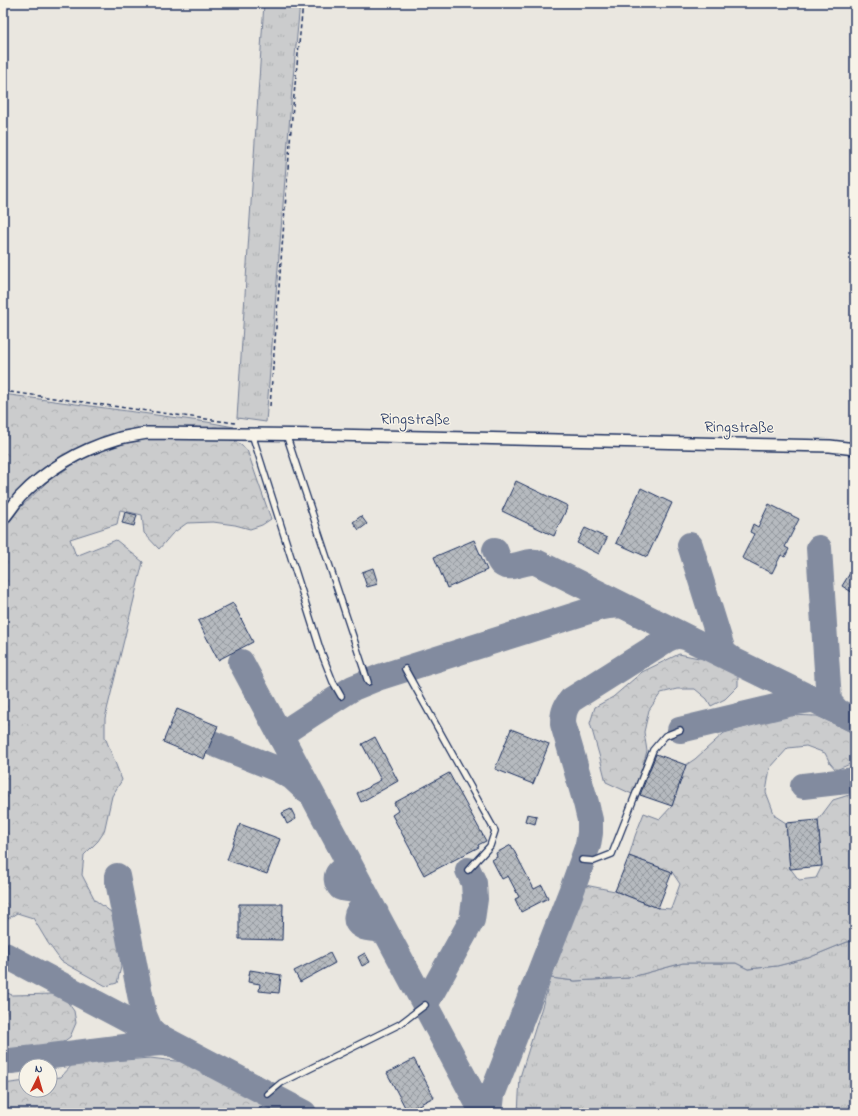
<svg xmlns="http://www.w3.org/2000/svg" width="858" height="1116" font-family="'Indie Flower',sans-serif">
<defs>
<pattern id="grass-tufts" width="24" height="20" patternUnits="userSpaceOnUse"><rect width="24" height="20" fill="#cbcccd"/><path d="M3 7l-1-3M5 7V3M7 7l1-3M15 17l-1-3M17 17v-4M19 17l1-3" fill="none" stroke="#aeb0b2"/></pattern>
<pattern id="forest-crowns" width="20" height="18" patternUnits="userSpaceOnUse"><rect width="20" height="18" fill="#cbcccd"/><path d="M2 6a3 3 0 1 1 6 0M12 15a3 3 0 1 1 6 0" fill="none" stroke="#aeb0b2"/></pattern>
<pattern id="building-cross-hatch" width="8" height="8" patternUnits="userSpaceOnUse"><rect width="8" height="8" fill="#b6babf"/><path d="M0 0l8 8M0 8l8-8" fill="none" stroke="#93989e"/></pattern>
</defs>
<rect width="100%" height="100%" fill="#eae7e0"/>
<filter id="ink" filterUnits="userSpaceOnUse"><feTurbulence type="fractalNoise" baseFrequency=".025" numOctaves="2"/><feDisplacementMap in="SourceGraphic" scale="8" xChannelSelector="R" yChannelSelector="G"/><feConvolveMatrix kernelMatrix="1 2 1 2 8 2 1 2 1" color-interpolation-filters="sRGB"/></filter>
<g filter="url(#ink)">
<path fill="url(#grass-tufts)" stroke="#737e96" d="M264,3h36l-8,86 -26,333 -29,-4z
M855,941v166l-20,6h-317l2,-36 31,-99 24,3 53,-3 55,-15h53l12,6 29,-3 31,-8 39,-16z
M266,1105l8,8h-22z"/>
<path fill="url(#forest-crowns)" stroke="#737e96" d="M3,394l204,28 27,5 -60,1 -41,3 -42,12 -36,18 -33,27 -19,23z
M160,437l64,1 13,4 10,8 24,69 -9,6 -12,4 -15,-4 -22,-3 -26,1 -15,11 -13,15 -15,-16 -2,-18 -22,-5 -3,14 -47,15 6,17 40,-16 27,22 -38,156v19l17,43 -10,16 -8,36 -6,9 -14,14 -2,20 13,25 16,12 7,26 3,29 -4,16 -11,3 -45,-25 -13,-18 -15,-25 -16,-5 -14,9v-391l16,-22 29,-28 35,-23 43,-15z
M679,654l30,6 29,13v13l-13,13 -14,7 -4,-7 -12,-10h-18l-16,4 -12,17 -5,22 3,19 -5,17 -10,26 -26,-12 -6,-24 -10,-35 5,-16 18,-10 29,-25z
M788,715l29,1 20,9 18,9v28l-19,8 -6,-7 -5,-10 -19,-7 -18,2 -18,20 -4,24 9,24 11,7 4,45 9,12 17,-2 6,-12 -4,-46 15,-20 16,-5 6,-1v147l-8,1 -39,16 -31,8 -29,3 -12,-6h-53l-55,15 -53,3 -24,-3 34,-93 30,6 43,17 13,1 9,-25 -8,-12 -43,-16 6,-20 9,-23 16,6 12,-13 14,-41 9,-6 29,-26z
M3,991l9,4 42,-1 12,6 8,11 2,12 -6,14 -11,8 -56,7z
M150,1058l34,4 82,43 -14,8h-249v-29l23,-3v9h24v-12l11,-1 12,-13z"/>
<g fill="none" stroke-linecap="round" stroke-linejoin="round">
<path stroke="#828b9f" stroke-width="26" d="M690,545l33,106 2,3 7,5
M819,548l10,153 2,3 6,7
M495,550c2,4 3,11 7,14 8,7 24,-4 34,-2l152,76
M241,662l242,451
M680,730l116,-28 15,-2 7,1
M280,735l32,-21 41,-26 27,-11 218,-69 11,-2 13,-1
M212,743l65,26 15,8 15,14
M803,786l52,-6
M354,873c-12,-9 -24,3 -13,15l13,2 5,2
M117,876l27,139 6,14 5,5
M376,913l-5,-5h-8c-7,4 -10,14 -1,18 4,3 11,2 16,4
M5,955l299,158
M425,1005l47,-85 3,-21 -1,-16 -6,-13
M3,1062l146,-18 12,-1 11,1
M490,1113l2,-18 81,-208 15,-42 2,-12v-13l-4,-17 -23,-79c0,-9 1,-16 8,-24l95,-60c9,-5 13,-5 22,-2l167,82"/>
</g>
<path fill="url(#building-cross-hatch)" stroke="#1b2f5e" d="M516,481l52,25 -14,30 -52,-25z
M641,488l31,15 -25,54 -31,-14z
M769,504l30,15 -14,28 4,2 -4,8 -4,-2 -9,18 -30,-15 12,-24 -4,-2 3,-8 5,3z
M125,512l12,3 -3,11 -12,-3z
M361,516l6,8 -8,6 -6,-8z
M585,528l22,10 -8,16 -22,-11z
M474,540l13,30 -40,18 -13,-31z
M855,565v29l-13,-8z
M373,568l5,16 -11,3 -5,-15z
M233,603l20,39 -35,18 -20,-39z
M177,709l41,17 -14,33 -41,-17z
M511,729l38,15 -16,40 -38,-15z
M375,737l23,44 -37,21 -4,-9 13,-6 -1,-1 12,-6 -19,-36z
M656,754l30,11 -14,41 -32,-11z
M449,773l37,68 -8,4 1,2 -48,25v-1l-7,4 -32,-60 6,-4 -4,-8z
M291,809l5,10 -9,5 -5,-11z
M527,814l10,2 -2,8 -10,-3z
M818,820l4,46 -32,3 -4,-46z
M240,824l40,15 -13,35 -40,-14z
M511,845l23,44 8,-4 6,13 -27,14 -6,-13 4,-2 -11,-21 -6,3 -10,-19 5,-3 -1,-4z
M629,856l43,16 -14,36 -43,-17z
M239,904h44l-1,36 -43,-1z
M330,953l5,10 -35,19 -6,-11z
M365,953l5,9 -8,4 -4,-9z
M250,970l31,5 -2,18 -20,-2 1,-7 -12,-2z
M414,1059l20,38 -27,14 -20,-38z"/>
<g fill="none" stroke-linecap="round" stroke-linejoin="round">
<defs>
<path id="service" d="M252,434l68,215 13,33 8,14
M286,434l82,248
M405,669l90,162 -5,15 -22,24
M582,860l12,1 18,-7 41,-104 12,-14 15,-6
M268,1094l13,-11 119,-59 25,-19"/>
<path id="minor" d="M3,519c6,-7 11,-15 17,-22 27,-28 60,-47 97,-58 10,-3 20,-4 30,-6l184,2 499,11 25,3"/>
</defs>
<use href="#service" stroke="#1b2f5e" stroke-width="8"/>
<use href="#minor" stroke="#1b2f5e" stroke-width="14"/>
<path stroke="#1b2f5e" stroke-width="1.5" stroke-dasharray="4 3" stroke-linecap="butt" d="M3,391l232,32
M270,406l22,-290 11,-113"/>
<use href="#service" stroke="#f7f3e8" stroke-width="5.5"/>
<use href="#minor" stroke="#f7f3e8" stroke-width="11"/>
</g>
</g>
<g text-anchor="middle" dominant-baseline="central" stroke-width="3" stroke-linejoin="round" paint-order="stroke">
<g font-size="16" fill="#1b2f5e" stroke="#f7f3e8">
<text transform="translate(415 420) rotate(1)">Ringstraße</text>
<text transform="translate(739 428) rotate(1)">Ringstraße</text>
</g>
</g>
<rect width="858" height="1116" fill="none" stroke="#f7f3e8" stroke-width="16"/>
<rect x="8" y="8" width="842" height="1100" fill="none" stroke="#1b2f5e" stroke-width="1.5" filter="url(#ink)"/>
<g transform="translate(38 1078) rotate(5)"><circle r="19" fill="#f7f3e8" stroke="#9fa5b1"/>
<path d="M0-3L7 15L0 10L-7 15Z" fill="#c8321e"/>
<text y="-6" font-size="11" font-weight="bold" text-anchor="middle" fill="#1b2f5e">N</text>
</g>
</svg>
